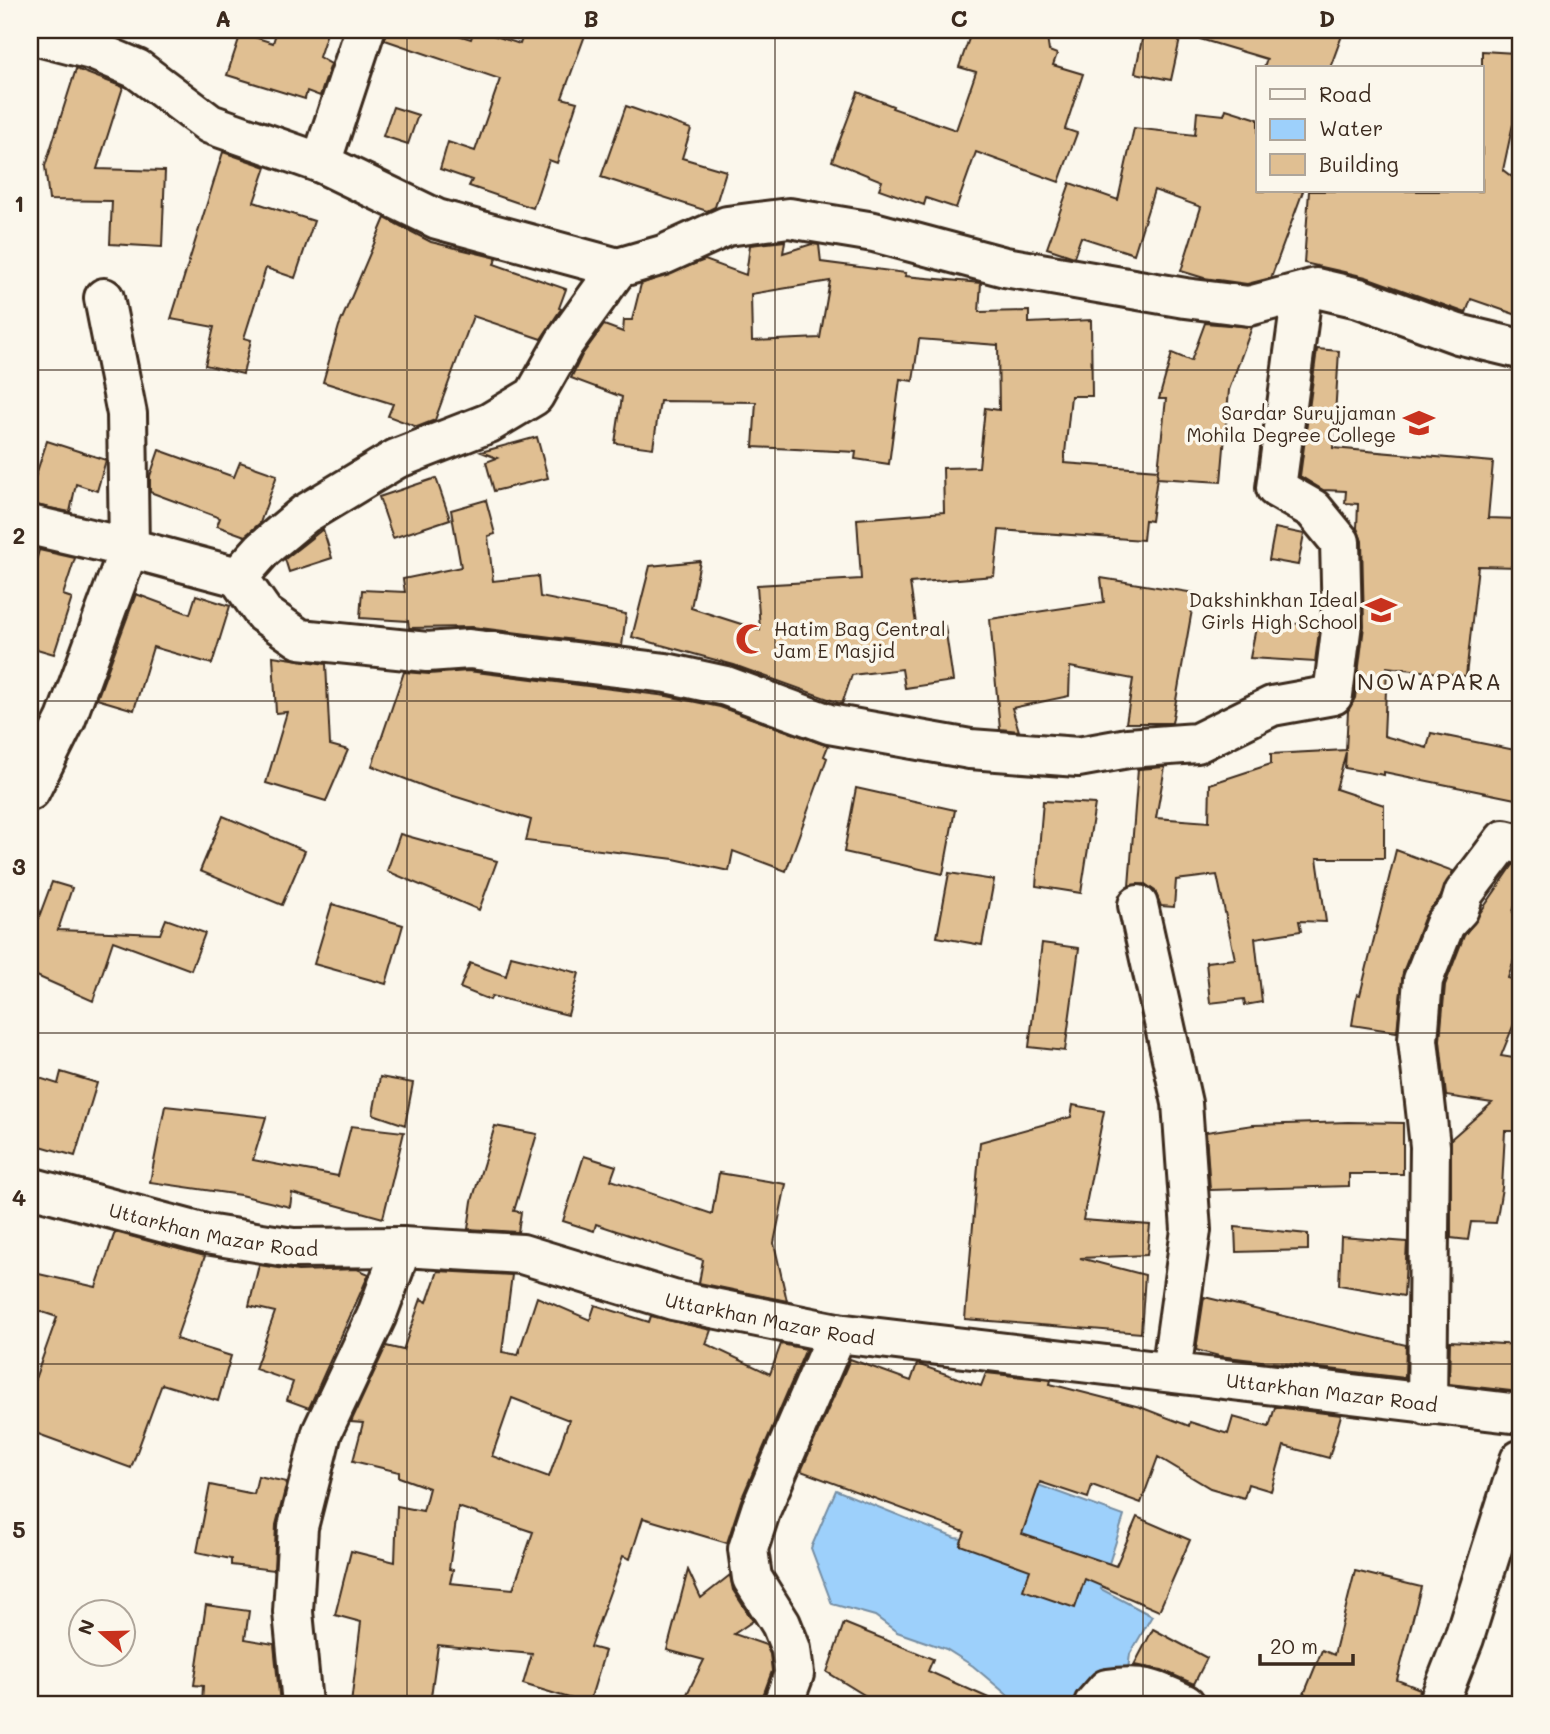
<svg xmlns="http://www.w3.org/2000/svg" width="1550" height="1734" font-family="Mali,sans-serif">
<rect width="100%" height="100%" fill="#fbf7ec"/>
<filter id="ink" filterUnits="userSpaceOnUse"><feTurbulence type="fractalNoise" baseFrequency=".0143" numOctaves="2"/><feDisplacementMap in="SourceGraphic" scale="14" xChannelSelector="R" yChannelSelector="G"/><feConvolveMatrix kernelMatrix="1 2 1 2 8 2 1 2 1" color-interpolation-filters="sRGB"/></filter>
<g filter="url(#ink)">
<path fill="#9dd0fb" stroke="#768ea3" stroke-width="2" d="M1030,1482l94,34 -23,73 51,27 -22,38 -4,31 -48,19h-60l-45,-38 -27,-17 -49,-17 -22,-16 -43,-12 -21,-56 25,-58 119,48 48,6z"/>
<path fill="#e0bf92" stroke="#3b2a1e" stroke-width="2" fill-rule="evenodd" d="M277,30h51l-9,27 12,7 -11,32 -13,-5 -2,8 -78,-24 14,-42 32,10z
M386,30h56l29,9 3,-9h3l43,14 5,-14h62l-25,68 15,4 -20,61 -8,-3 -16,48 -64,-22 3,-6 -32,-11 8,-27 27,9 25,-72 -115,-39z
M972,30h74l3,21 8,3 -4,11 30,9 -18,55 12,4 -18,49 -83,-30 -20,56 -30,-10 -2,7 -45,-16 3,-8 -50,-20 26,-69 35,14 -1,2 64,22 20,-58 -17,-5z
M1144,30h38l-11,50 -36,-7z
M1191,30h153l-14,38h-66l3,-9 -77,-23z
M1482,51l33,2 -2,71 -10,46 17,13v133l-49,-17 -5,14 -100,-36 -62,-14 5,-72h173z
M76,69l47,18 -26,82 68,2 -3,76 -52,-3 2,-43 -63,-1 -4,-34z
M626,106l65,23 -9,29 44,13 -11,36 -8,4 -106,-34z
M393,107l25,8 -10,29 -25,-8z
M1226,109l32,10v72h45l-32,87 -24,6 -43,-6 -23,-7 20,-64 -47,-17 -20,64 -53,-17 -7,20 -27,-9 23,-65 48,17 16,-72 61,7 2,-23 27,3z
M223,152l43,15 -12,35 60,19 -19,57 -29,-10 -22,70 7,2 -8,34 -38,-9 9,-38 -43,-8z
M385,218l46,24 66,16 -3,6 72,25 -7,19 2,1 -20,30 -68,-23 -38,104 -18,7 -29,-11 5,-12 -70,-22 16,-56z
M785,241l-2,12 29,-9 7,1 2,17 85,11 -1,3 76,7 -2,29 50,-1v12l62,-3 1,76h-21l-7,67 94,7 -7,51 -6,-1 -2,20 -144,-10 -5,46 -84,7 7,48 28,-5 8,55 -48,7 -3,-19 -50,6 -10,29 -108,-39 -102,-28 18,-71 50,-5 -9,47 69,22 -3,-45 104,-6 -4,-60 87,-7 -1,-44 36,-1 6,-59 14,2 -1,-65 -79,-6 -6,42 -13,-2 -11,85 -34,-5 1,-7 -103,-5 3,-45 -96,-1 -7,47 -38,-5 7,-46 -51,-19 11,-23 22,-30 19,7 1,-12h8l9,-36 64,-24 41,15 4,-30zM830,281l-10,57 -68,3 -1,-47z
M1205,323l47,4 -23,63 -8,92 -64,-4 9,-79h-7l13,-46 19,8z
M1317,349l22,2 -6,97 160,14 -5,56 32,1v48l-42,-1 -12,110 -79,-9 -3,69 43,12 4,-15 89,18v49l-136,-28v3l-39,-7 1,-16 -10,37 48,16v53h-67l9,64 -27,-1 2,10 -46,7 7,64 -17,3 -1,-6 -34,4 -4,-41 29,-3 -18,-84 -41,5 -2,27 -13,-1 -6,-15 -10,-7 -16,2 9,-117 27,-2 -9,51 53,4 1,-38 61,-20v-10l75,-4 2,-39 7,-13 9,-72 -2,-85 -5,-13 1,-24 -13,-1 1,-12 -23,-1 -23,-14z
M537,437l11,41 -54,13 -8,-29 11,-4 -16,-6z
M47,441l59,19 -9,31 -21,-7 -6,28 -40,-8v-11z
M159,450l75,27 6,-15 37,13 -17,48 -15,13 -28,-10 3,-8 -70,-26v-16z
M436,478l14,41 -57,19 -14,-41z
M486,500l9,34 -7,2 5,45 45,-5 2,21 86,17 -4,32 -150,-19 -63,1 -1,-7 -48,-3 2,-28 43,2 -2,-13 58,-12 -10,-57z
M1275,528l29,6 -6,31 -29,-5z
M323,529l9,29 -43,14 -4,-13z
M39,550l36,8 -12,37 9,3 -18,56 -24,-7v-64z
M1101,578l94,15 -23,130h-46l7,-44 -63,-12 -1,29 -57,12 7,23 -19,-2 -10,-110 114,-17z
M136,594l54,20 6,-19 34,11 -18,58 -59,-17 -19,63 -37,-11z
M1257,622l63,3 -5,37 -65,-4z
M273,656l53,8 4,81 18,5 -22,51 -60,-18 21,-71 -11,1z
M468,671l199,25 53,11 108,39 -4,10 3,2 -41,113 -53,-20 -4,20 -55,-12 -148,-18 5,-21 -100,-31 -59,-23 32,-94 25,2z
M856,788l99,22 -12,64 -99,-22z
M1043,801l52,3 -14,89 -45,-7z
M223,816l82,35 -23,54 -82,-34z
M400,834l97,27 -18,49 -92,-39z
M1396,850l57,21 -13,27 -15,18 -22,56 -6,60 -45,-7 5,-31 3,1z
M1513,865h7v25l-7,22 7,2v27l-12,37 12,3v28l-19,47 19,3v72h-15l-3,57 -6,35 -25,-1 -3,18 -17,-2v-99l41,-36 -46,-7 -6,-56 5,-55 19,-49z
M949,873l45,7 -12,65 -45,-8z
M52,882l20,6 -14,42 102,4 6,-15 39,14 -14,37 -78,-29 -20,60 -63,-28v-32z
M332,904l71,21 -17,59 -72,-20z
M1042,943l37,5 -14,103 -36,-4z
M511,956l68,17 -11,42 -76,-19 -2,4 -30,-12 10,-25 36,13z
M61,1072l36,11 -22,73 -45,-13v-68l28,9z
M380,1077l33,6 -8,42 -32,-11z
M1073,1105l31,6 -21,109 67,5 -3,30 -67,3 65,17 -4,58 -176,-14 15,-177 91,-25z
M165,1106l101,11 -13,43 85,16 13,-50 53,6 -21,86 -91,-25 -2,14 -50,-12 -90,-13z
M1348,1122l55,1v51h-54v12l-139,4 -4,-58 47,-7z
M495,1126l42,8 -23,77 7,1 -3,20 -50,-3 4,-28z
M584,1156l32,10 -5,14 101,34 7,-41 67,11 -12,59 13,58 -88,-18 4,-23 -107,-36 -2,7 -31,-10z
M1235,1227l73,7v16l-72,2z
M115,1232l90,24 -29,83 55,17 -13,45 -56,-17 -31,84 -101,-37v-38l27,-76 -27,-9v-36l66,15z
M1341,1237l66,5 -3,54 -65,-11z
M259,1265l39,6 59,-2 12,5 -60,134 -22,-8 6,-18 -38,-13 20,-57 -26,-6z
M438,1271l74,4 -10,77 16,3 19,-58 53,23 5,-15 54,17 2,-6 60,14 -5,14 64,30 11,-30 25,5 -65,151 -14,43 -84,-25 -13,41 -7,-3 -33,91 15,4 -16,53 -66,-20 9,-30 -94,-9 -8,59h-79l10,-82 -26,-7 16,-64 44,11 2,-56 26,5 6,-23 -30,-11v-5l-46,-11 10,-38 -12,-1 35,-76 17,4 18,-51 6,3zM512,1398l57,22 -20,57 -57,-21zM458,1507l75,25 -20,57 -63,-6 3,-13 -4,-1z
M1204,1297l202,48 -1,33 -186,-22 -23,-6z
M1450,1341l70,4v47l-71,-8z
M850,1359l61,22 6,-17 64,22 5,-13 65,7 -1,4 90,23 49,19 1,-4 38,12 5,-17 36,10 6,-20 66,8 -12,43 -45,-12 -13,45 -23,-7 -4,14 -34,-10 -52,-31 -17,46 -49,-18 -4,13 -48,-16 -18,52 94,32 21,-49 53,23 -31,71 -74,-32 -10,29 -52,-18 7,-20 -70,-25 5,-13 -164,-61z
M258,1476l29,6 -11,43 -2,45 -43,-5v-6l-34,-7 13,-67 44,9z
M688,1570l13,28 29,-23 3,15 20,31 -19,13 32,11 4,9 2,17 -12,33h-78l22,-44 -37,-10z
M1355,1571l66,16 -24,93 23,9 -3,15h-117l22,-54 12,5z
M206,1605l43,6 -4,28 29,5 6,60h-78l1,-18 -9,-1z
M844,1623l89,36 -5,12 74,33h-123l-52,-32z
M1153,1629l54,29 -13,26 -32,-14 -28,-5z"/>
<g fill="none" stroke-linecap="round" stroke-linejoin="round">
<defs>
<g id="minor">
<path d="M30,34l62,16 45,19 73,55 111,39 116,56 181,49 45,-13 64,-29 62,-8 85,14 131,35 180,31 64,8 67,-18 43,10 99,36 62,15"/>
<path d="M321,163l44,-133"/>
<path d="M104,298l23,116 2,134 109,29 25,-28 42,-35 91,-55 93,-36 45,-27 30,-53 54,-75"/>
<path d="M30,525l99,23 -63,171 -36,72"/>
<path d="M238,577l26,37 36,25 127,13 42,-3 197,24 60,13 103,38 141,25 108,8 50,-9 69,-5 75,-37 61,-11 9,-72 -2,-81 -27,-33 -37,-21 26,-195"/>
<path d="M1138,905l44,198 9,127 -20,142"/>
<path id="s1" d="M30,1187l176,47 87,14 109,-1 120,7 151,46 164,33 683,81"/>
<path d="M1427,1405l3,-259 -12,-106 5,-60 22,-56 14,-15 5,-16 40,-53 16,4"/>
<path d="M302,1704l-9,-92 5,-85 24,-95 54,-115 26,-70"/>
<path d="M783,1704l11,-30 -3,-25 -10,-25 -29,-46 -4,-29 13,-40 76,-176"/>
<path d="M1094,1704l13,-15c35,-5 47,0 78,15"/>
<path d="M1438,1704l26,-66 56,-178"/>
</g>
</defs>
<use href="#minor" stroke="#3b2a1e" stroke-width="44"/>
<use href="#minor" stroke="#fbf7ec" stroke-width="38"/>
</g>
</g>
<path fill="none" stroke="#3b2a1e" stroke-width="2" stroke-opacity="0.55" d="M407,30v1674M775,30v1674M1143,30v1674M30,370h1490M30,701h1490M30,1033h1490M30,1364h1490"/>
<defs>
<symbol id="university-bare" viewBox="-9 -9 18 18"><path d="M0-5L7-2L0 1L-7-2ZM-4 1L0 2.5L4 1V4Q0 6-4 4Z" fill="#c8321e" stroke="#fbf7ec" stroke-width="2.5" paint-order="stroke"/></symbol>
<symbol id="school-bare" viewBox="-9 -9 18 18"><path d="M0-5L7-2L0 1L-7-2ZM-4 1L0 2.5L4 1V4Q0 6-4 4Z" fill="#c8321e" stroke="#fbf7ec" stroke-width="2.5" paint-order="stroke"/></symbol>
<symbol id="mosque-bare" viewBox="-9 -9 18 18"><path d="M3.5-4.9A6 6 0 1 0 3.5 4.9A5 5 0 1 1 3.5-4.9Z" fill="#c8321e" stroke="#fbf7ec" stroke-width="2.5" paint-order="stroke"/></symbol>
</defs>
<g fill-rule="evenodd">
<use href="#university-bare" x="1397" y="401" width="44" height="44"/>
<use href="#school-bare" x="1359" y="588" width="44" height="44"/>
<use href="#mosque-bare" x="729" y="617" width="44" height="44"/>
</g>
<g text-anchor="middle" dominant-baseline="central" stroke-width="7" stroke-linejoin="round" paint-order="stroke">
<g font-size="19" fill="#3b2a1e" stroke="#fbf7ec" text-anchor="end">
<text x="1396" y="412">Sardar Surujjaman<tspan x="1396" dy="22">Mohila Degree College</tspan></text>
<text x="1358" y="599">Dakshinkhan Ideal<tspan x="1358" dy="22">Girls High School</tspan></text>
<text x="774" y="628" text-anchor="start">Hatim Bag Central<tspan x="774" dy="22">Jam E Masjid</tspan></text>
</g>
<g font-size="19" fill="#3b2a1e" stroke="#fbf7ec">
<text stroke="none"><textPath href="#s1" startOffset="189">Uttarkhan Mazar Road</textPath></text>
<text stroke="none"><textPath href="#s1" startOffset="756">Uttarkhan Mazar Road</textPath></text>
<text stroke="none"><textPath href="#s1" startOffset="1323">Uttarkhan Mazar Road</textPath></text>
</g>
<g font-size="23" letter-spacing="2" fill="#3b2a1e" stroke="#fbf7ec">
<text x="1430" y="681">NOWAPARA</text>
</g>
</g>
<rect width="1550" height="1734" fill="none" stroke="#fbf7ec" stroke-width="77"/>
<rect x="1256" y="66" width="228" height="126" fill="#fbf7ec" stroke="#aea59a" stroke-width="2"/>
<rect x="1270" y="89" width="35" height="10" fill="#fbf7ec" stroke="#aea59a" stroke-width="2"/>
<text x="1319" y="102" font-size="21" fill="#3b2a1e">Road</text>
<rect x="1270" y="119" width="35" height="21" fill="#9dd0fb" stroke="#aea59a" stroke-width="2"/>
<text x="1319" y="136" font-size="21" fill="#3b2a1e">Water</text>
<rect x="1270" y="154" width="35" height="21" fill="#e0bf92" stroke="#aea59a" stroke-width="2"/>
<text x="1319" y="172" font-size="21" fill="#3b2a1e">Building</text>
<g transform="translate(102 1633) rotate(290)"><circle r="33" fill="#fbf7ec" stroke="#aea59a" stroke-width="2"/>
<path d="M0-5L12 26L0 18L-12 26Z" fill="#c8321e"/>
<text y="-10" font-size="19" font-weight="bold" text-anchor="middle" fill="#3b2a1e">N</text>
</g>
<path d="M1260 1654v10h93v-10" fill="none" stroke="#3b2a1e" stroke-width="3.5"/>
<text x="1270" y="1654" font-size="21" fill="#3b2a1e" stroke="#fbf7ec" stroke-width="5" paint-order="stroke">20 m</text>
<rect x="38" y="38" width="1474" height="1658" fill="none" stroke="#3b2a1e" stroke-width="2.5"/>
<g font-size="23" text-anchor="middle" font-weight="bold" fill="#3b2a1e">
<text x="223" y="27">A</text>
<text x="591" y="27">B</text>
<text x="959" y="27">C</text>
<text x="1327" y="27">D</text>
<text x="19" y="212">1</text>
<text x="19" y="544">2</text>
<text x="19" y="875">3</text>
<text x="19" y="1206">4</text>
<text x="19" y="1538">5</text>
</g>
</svg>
